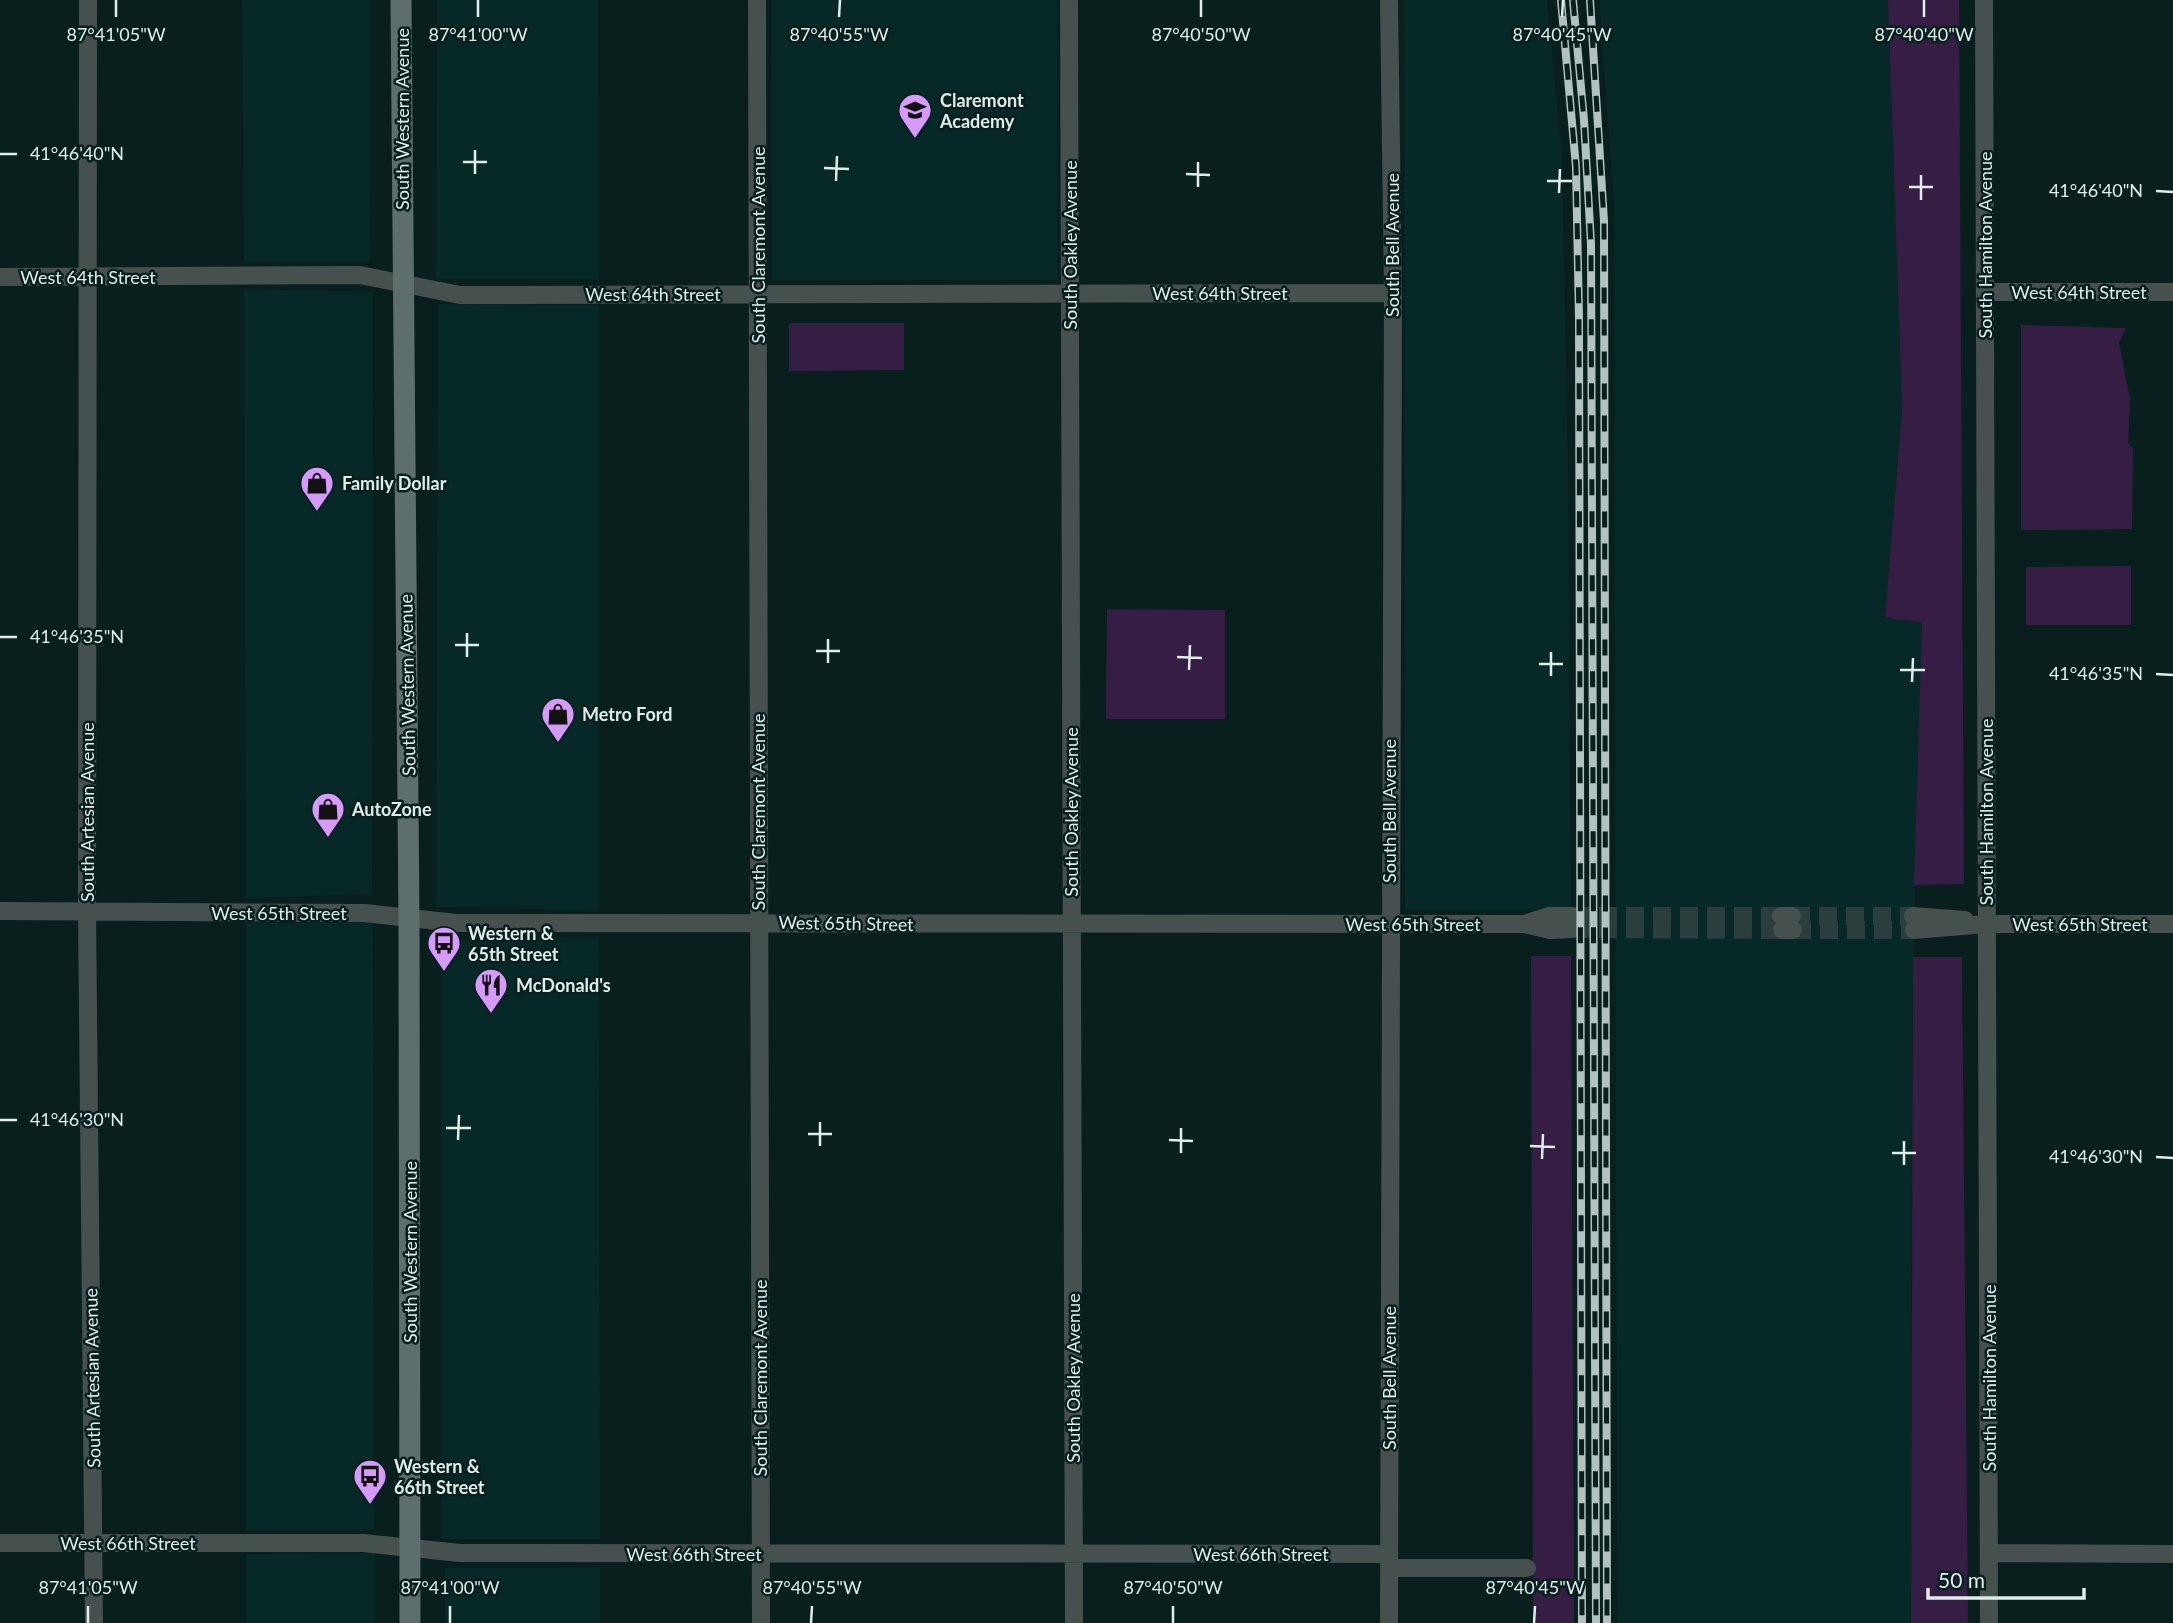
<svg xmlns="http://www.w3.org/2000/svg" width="2173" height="1623" font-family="Lato,sans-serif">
<rect width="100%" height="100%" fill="#091f1e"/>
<path fill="#062826" d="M242,0h127l1,261h-126z
M437,0h161l1,279h-163z
M771,0h286l1,280h-286z
M1404,0h143l15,155 6,301 3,453h-166z
M1599,0h289l14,409 -17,209 37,4 -10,401 -1,600h-294l-3,-1417z
M244,289l129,3 -1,602 -126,4z
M438,304l161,1v605l-163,-3z
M373,922l1,607 -128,1v-607z
M599,937l1,602h-159v-600z
M375,1553v70h-129v-69z
M445,1568h155v55h-155z"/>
<path fill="#351d43" d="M1888,0h71l5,884 -50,1 8,-263 -37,-4 17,-209z
M789,323h115v47l-115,1z
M2021,325l105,3 -7,15 11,56 -2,44 5,6 -1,80 -111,1z
M2131,566v59h-105v-58z
M1107,609l118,1v109h-119z
M1531,956h40l3,667h-41z
M1913,957h49l6,666h-57z"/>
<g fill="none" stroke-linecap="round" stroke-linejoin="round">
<path stroke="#293e3d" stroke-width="18" stroke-dasharray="18 9" stroke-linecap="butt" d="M1572,916h209
M1792,916h121
M1572,929l210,1
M1793,930h121"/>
<path stroke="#46504f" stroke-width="18" d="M88,0l-1,910 7,713
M757,0l4,1623
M1069,0l5,1623
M1389,0l4,293 -4,1330
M1984,0l5,1623
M0,277l360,-2 100,20 933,-2
M1985,292h188
M0,911l364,2 92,10 1068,1 26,6 22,-1
M1781,916h11
M1913,916l52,4
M1524,924l25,-8h23
M1782,930h11
M1914,930l72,-6h187
M0,1543h363l97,10 929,1
M1990,1553l183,1
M1389,1568h138"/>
<path stroke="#5e6e6d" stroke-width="21" d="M401,0l8,920 1,703"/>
<defs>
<path id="rail" d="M1561,0l15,167 3,151 3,1305
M1573,0l11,120 7,124 5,1379
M1590,0l14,221 3,1402"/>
</defs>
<use href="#rail" stroke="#b2c2c0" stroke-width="8"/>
<use href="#rail" stroke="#091f1e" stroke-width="5" stroke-dasharray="16" stroke-linecap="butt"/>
</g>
<path fill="none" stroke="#dfedeb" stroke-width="2.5" d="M116,17v-17M478,17v-17M839,17l1,-17M1201,17v-17M1562,17l1,-17M1924,17v-17M0,154h17M463,162h24M824,168l25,1M475,174v-24M1186,174l24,1M836,181l1,-25M1547,181h25M1198,187v-25M1909,187h24M2156,191l17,1M1559,193l1,-24M1921,200v-25M0,637h17M455,645h24M816,651h24M467,657v-24M1177,657l25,1M828,663v-24M1539,664h24M1189,670l1,-25M1900,670h25M2156,674l17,1M1551,676v-24M1912,682l1,-24M0,1120h17M446,1128h25M808,1134h24M458,1140l1,-25M1169,1140l24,1M820,1146v-24M1530,1146l25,1M1181,1153v-25M1892,1153h24M2156,1157l17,1M1542,1159l1,-25M1904,1165v-24M88,1623v-17M450,1623v-17M811,1623l1,-17M1173,1623v-17M1534,1623l1,-17"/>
<defs>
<symbol id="school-pin" viewBox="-11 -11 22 30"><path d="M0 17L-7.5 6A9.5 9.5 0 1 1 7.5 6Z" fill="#d69bfa" stroke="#091f1e"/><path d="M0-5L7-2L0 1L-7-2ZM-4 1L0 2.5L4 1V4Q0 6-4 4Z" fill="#111"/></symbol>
<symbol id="shop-pin" viewBox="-11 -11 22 30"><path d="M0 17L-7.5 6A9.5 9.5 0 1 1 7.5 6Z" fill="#d69bfa" stroke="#091f1e"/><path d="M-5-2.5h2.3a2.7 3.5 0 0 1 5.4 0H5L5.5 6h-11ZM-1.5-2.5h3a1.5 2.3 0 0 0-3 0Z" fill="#111"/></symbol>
<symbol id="bus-pin" viewBox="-11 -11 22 30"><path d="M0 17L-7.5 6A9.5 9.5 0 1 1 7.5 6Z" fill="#d69bfa" stroke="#091f1e"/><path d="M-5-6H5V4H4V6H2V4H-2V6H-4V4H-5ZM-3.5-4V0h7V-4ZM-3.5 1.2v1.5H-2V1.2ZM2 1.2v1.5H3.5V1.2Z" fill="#111"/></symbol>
<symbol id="restaurant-pin" viewBox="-11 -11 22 30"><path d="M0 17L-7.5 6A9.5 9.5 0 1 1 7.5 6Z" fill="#d69bfa" stroke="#091f1e"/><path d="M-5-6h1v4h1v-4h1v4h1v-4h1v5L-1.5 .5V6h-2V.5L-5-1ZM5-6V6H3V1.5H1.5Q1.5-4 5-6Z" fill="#111"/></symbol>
</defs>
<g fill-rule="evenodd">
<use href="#school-pin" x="896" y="91" width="38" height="52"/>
<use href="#shop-pin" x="298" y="464" width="38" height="52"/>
<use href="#shop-pin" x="539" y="695" width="38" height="52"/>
<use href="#shop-pin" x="309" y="790" width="38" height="52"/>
<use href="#bus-pin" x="425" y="924" width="38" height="52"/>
<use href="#restaurant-pin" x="472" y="966" width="38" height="52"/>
<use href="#bus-pin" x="351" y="1457" width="38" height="52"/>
</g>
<g text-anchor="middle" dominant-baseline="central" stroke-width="5" stroke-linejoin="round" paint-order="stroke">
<g font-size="18" font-weight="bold" fill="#dfedeb" stroke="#091f1e" text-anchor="start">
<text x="940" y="100">Claremont<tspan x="940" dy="21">Academy</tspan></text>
<text x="342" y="483">Family Dollar</text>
<text x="582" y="714">Metro Ford</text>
<text x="352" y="809">AutoZone</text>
<text x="468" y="933">Western &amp;<tspan x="468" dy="21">65th Street</tspan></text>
<text x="516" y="985">McDonald's</text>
<text x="394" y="1466">Western &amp;<tspan x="394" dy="21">66th Street</tspan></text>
</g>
<g font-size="18" fill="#dfedeb" stroke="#091f1e">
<text transform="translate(402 119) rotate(-90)">South Western Avenue</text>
<text transform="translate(758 245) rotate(-90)">South Claremont Avenue</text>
<text transform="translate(1070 245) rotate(-90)">South Oakley Avenue</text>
<text transform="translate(1392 245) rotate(-90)">South Bell Avenue</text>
<text transform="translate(1985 245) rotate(-90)">South Hamilton Avenue</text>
<text x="88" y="277">West 64th Street</text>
<text x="2079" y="292">West 64th Street</text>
<text x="1220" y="293">West 64th Street</text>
<text x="653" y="294">West 64th Street</text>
<text transform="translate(407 685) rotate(-91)">South Western Avenue</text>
<text transform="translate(1389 811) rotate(-90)">South Bell Avenue</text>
<text transform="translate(87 812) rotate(-90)">South Artesian Avenue</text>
<text transform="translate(758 812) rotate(-90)">South Claremont Avenue</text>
<text transform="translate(1071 812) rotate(-90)">South Oakley Avenue</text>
<text transform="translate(1986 812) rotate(-90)">South Hamilton Avenue</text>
<text x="279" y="913">West 65th Street</text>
<text transform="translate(846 923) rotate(1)">West 65th Street</text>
<text x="1413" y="924">West 65th Street</text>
<text x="2080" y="924">West 65th Street</text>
<text transform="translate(410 1252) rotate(-90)">South Western Avenue</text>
<text transform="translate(92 1378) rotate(-91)">South Artesian Avenue</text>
<text transform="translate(760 1378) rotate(-90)">South Claremont Avenue</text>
<text transform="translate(1073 1378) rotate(-90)">South Oakley Avenue</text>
<text transform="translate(1389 1378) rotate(-90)">South Bell Avenue</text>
<text transform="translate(1989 1378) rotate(-90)">South Hamilton Avenue</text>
<text x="128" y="1543">West 66th Street</text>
<text x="694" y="1554">West 66th Street</text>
<text x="1261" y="1554">West 66th Street</text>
</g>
</g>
<g font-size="18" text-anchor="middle" fill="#dfedeb" stroke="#091f1e" stroke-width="5" stroke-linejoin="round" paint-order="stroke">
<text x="116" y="41">87°41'05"W</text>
<text x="478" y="41">87°41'00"W</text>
<text x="839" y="41">87°40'55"W</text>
<text x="1201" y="41">87°40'50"W</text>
<text x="1562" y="41">87°40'45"W</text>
<text x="1924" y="41">87°40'40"W</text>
<text x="77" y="160">41°46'40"N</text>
<text x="2096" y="197">41°46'40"N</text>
<text x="77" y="643">41°46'35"N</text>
<text x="2096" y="680">41°46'35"N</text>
<text x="77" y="1126">41°46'30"N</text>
<text x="2096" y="1163">41°46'30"N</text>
<text x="88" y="1594">87°41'05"W</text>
<text x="450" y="1594">87°41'00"W</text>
<text x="812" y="1594">87°40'55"W</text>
<text x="1173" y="1594">87°40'50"W</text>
<text x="1535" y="1594">87°40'45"W</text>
</g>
<path d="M1928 1588v10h156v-10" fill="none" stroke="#dfedeb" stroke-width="3.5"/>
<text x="1938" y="1588" font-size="21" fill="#dfedeb" stroke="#091f1e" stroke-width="5" paint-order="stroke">50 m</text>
</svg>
